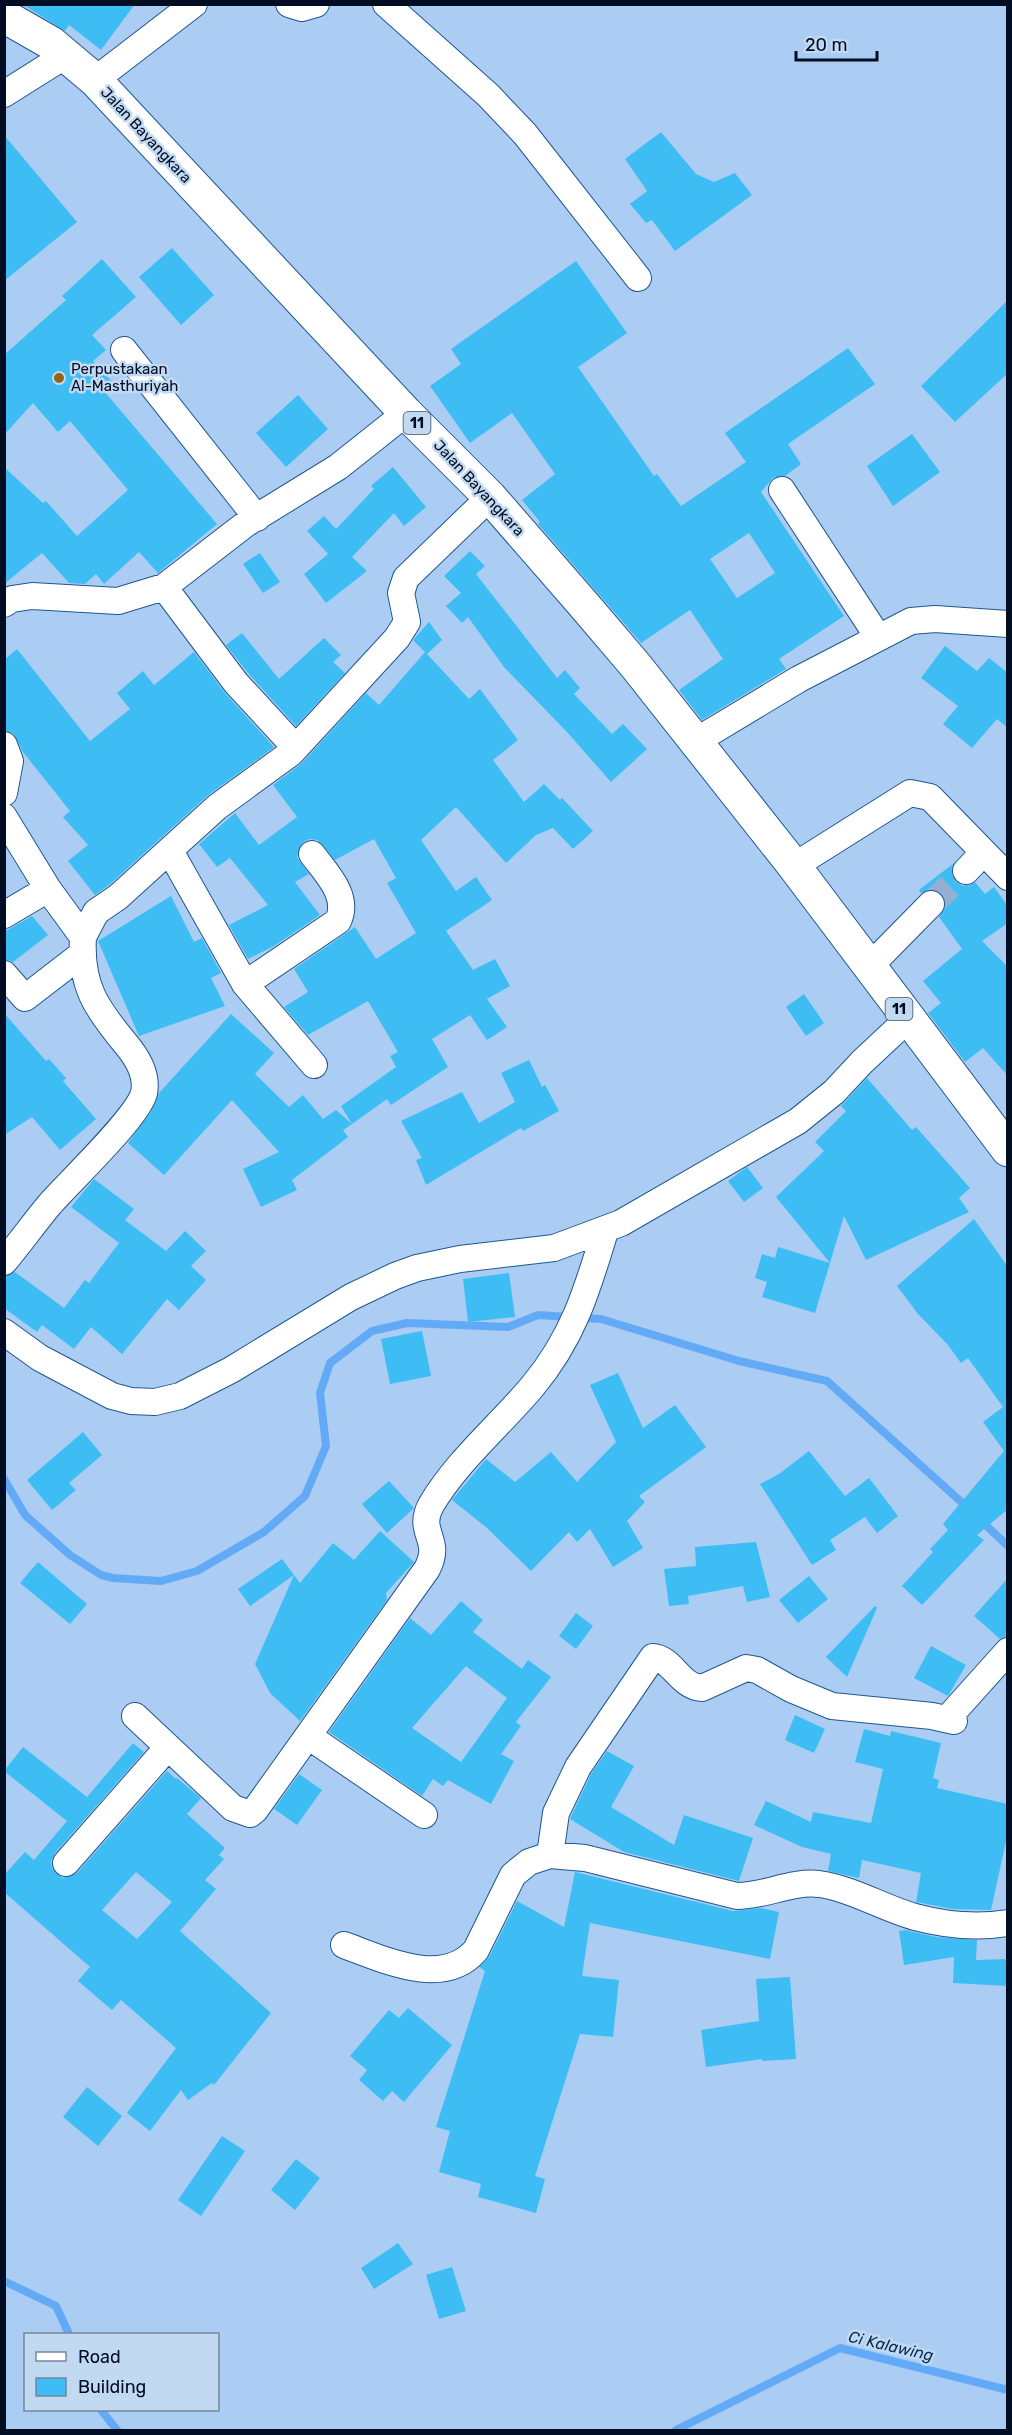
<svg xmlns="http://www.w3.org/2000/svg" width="1012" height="2435" font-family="Rubik,sans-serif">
<rect width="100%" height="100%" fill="#abcdf3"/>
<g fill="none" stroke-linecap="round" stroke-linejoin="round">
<path stroke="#63aaf6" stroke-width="8" d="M4,1479l21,36 45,40 31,20 12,3 48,3 36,-10 67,-39 41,-36 21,-50 -6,-53 10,-30 42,-32 35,-8 101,4 30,-12 63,4 138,42 88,20 141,127
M979,1519l29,27
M4,2281l52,25 13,28
M101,2410l16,20
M676,2430l164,-82 168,42"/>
</g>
<path fill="#3ebdf4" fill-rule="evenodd" d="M22,4h113l-34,46 -32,-25 -4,6z
M661,132l35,42 18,8 21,-9 17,22 -77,56 -23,-31 -6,3 -16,-19 17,-13 -22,-32z
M4,135l73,87 -73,59z
M172,248l42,47 -33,30 -42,-48z
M102,259l34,38 -44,38 14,15 -13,11 20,22 -9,8 113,133 -59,49 -19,-21 -35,32 -8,-10 -11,10 -16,-1 -27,-30 -38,31v-117l39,36 3,-2 31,35 51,-46 -58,-69 -12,11 -25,-29 -29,32v-80l62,-55 -4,-4z
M576,261l51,72 -49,34 76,109 3,-2 24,32 65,-44 -21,-29 123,-85 27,36 -87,60 13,20 -16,12 -12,2 -12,14 83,124 -65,43 7,10 -84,51 -23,-30 44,-31 -33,-49 -49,33 -103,-119 2,-2 -18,-22 33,-26 -43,-61 -42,30 -40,-57 31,-22 -10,-15zM749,533l26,40 -38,25 -27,-39z
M1008,300v73l-53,49 -34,-36z
M298,395l30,34 -42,38 -30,-34z
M912,434l28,38 -47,34 -26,-40z
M393,467l33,40 -22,19 -10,-13 -42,44 15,14 -41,32 -22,-29 24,-20 -21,-23 17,-15 12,13 38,-40 -3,-3z
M470,551l15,15 -9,8 81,104 8,-8 15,18 -6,6 38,40 11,-10 24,25 -36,33 -44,-50 -63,-65 -36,-50 -6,6 -16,-17 15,-13 -17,-17z
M260,553l20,29 -17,11 -20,-29z
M429,622l13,18 -15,14 42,45 11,-10 38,51 -25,20 31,42 20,-18 16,16 2,-2 31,33 -20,18 -20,-21 -17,7 -30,28 -50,-56 -35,33 35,51 20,-14 16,23 -46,31 27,39 22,-11 15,27 -23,13 20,28 -20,13 -17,-25 -38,24 16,28 -57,38 -4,-6 -35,25 -11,-18 55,-39 -6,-11 8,-4 -30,-51 -60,34 -24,-28 24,-15 -14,-23 61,-42 21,32 40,-26 -29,-50 9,-5 -22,-39 -39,21 -17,-20 -9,-1 -7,4 -5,14 12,17 -14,8 25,33 -46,31 -26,13 -19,-34 39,-20 -38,-47 -13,9 -18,-23 36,-31 24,32 38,-28 -24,-32 29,-22 64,-70 13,12 46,-53 -12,-12z
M242,633l37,46 45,-41 17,17 -8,7 12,11 -49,53 -48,-53 -22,-28z
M945,646l32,25 12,-13 19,15v55l-11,-9 -25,29 -29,-24 15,-18 -37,-28z
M17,649l73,92 40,-32 -13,-16 26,-22 11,14 40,-33 31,41 49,54 -67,49 -98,89 -14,10 -27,-34 20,-16 -25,-28 7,-6 -47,-59 -9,-18 -10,-4v-70z
M954,863l-2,12 4,7 7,4 12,-4 10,12 9,-7 14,19v17l-26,18 26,26v109l-25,-28 -18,14 -37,-49 13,-10 -18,-22 39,-32 -23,-32 7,-10 -4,-13 -8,-5 -13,4 -2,-3z
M171,896l23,46 8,-4 19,35 -10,5 14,28 -86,30 -41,-95z
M32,916l16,19 -35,27 -9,-3v-27z
M804,994l20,29 -18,13 -20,-29z
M4,1013l42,48 3,-2 17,19 -3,3 33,38 -36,31 -28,-33 -28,18z
M231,1014l43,39 -19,21 34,33 14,-12 20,24 13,-9 16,14 -9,6 5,7 -56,43 5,10 -36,17 -18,-38 36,-17 -47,-52 -68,75 -36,-32 23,-31 8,-19z
M529,1060l13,27 3,-2 14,26 -36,20 -2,-3 -95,57 -10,-25 6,-2 -21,-37 61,-29 17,31 36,-21 -14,-29z
M867,1078l45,52 4,-3 54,61 -11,10 10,14 -103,48 -22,-44 -14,47 -54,-66 48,-46 -9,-9 31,-31 -5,-5z
M747,1167l16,21 -19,14 -16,-21z
M94,1179l40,30 -9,11 41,31 19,-20 21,20 -15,15 15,14 -27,30 -12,-11 -45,55 -31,-27 -17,22 -32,-24 -5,7 -33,-24v-31l11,-5 49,36 21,-28 4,3 30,-40 -48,-36z
M974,1219l34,48v242l-31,26 7,5 -62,65 -20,-19 31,-34 -3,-3 18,-19 -5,-6 61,-73 -21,-29 20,-15 -35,-49 -7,5 -13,-18 -30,-31 -21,-28z
M778,1247l52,16 -15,50 -53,-16 5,-15 -12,-4 7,-24 13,4z
M509,1273l6,44 -47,5 -5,-43z
M422,1331l9,45 -41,8 -9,-45z
M618,1373l25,55 32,-23 31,42 -67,49 6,6 -18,19 16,27 -30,19 -23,-38 -13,13 -8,-10 -38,39 -44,-43 -35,-28 34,-41 29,23 36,-30 26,30 39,-40 -26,-57z
M83,1432l19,23 -33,28 7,7 -24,20 -25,-30z
M809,1451l36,45 24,-18 29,38 -21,17 -12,-16 -35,23 6,10 -24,15 -52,-81 19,-10z
M389,1481l25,27 -27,25 -25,-29z
M380,1531l34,31 -28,31 1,7 -87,121 -30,-28 -15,-29 39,-89 -44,31 -12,-17 44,-30 18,24 33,-40 21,17z
M756,1542l14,55 -23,5 -4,-16 -55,10 1,8 -20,2 -5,-37 32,-3 -1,-19z
M38,1562l49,42 -17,20 -50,-41z
M809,1576l19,23 -30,24 -19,-23z
M1008,1578v58l-8,3 -26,-23z
M461,1601l22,19 -10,12 49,37 6,-9 23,17 -35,45 5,4 -20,28 13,7 -23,43 -43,-24 -5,6 -10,-7 -11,17 -93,-64 81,-114 21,17zM466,1666l41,32 -46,64 -49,-34z
M875,1606l2,2 -30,69 -21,-20z
M576,1613l17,13 -17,23 -17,-13z
M931,1646l35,19 -18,31 -34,-18z
M795,1715l30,14 -11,24 -29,-13z
M864,1729l26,7 1,-5 50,12 -8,35 6,2 -2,8 71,16v28l-17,78 -39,-1 -36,-7 5,-29 -59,-13 -3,18 -31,-7 3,-17 -29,-7 -48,-22 12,-24 45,21 2,-10 58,11 12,-54 -28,-7z
M133,1743l11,9 -89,101 -4,8 1,7 11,10 14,-5 90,-102 9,8 1,-1 24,20 -14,16 38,34 -6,7 5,4 -19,21 11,9 -36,42 91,82 -57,72 -2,-2 -24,17 -7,-10 -31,41 -23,-18 49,-65 -55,-48 -9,10 -34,-29 12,-14 -86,-75v-17l21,-23 9,8 33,-39 -63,-50 19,-24 64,50zM136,1872l36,30 -35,37 -35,-29z
M607,1751l27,15 -23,41 63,38 10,-30 69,23 -14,43 -115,-29 -54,-33 21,-45z
M299,1774l23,16 -25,35 -23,-16z
M575,1872l158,39 28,-3 18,4 -9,47 -180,-36 -8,53 37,4 -6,57 -33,-3 -45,142 10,3 -9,34 -58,-16 3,-13 -42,-12 11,-41 -14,-4 49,-156 -6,-4 10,-10 28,-56 47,26z
M905,1930l31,7 41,3 -1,20 32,-1v27l-55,-3 1,-26 -50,8 -5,-34z
M790,1977l6,82 -34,2v-2l-56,8 -5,-37 58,-9 -3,-42z
M408,2008l44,37 -48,57 -12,-11 -9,10 -24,-21 8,-10 -17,-14 39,-46 10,8z
M87,2087l35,29 -24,30 -35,-29z
M222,2136l23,15 -44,65 -23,-16z
M296,2159l24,19 -25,32 -24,-20z
M398,2243l15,21 -39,25 -13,-21z
M452,2267l14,44 -27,8 -13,-44z"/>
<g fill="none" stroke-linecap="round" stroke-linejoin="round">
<path stroke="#91b0d4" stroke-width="26" stroke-dasharray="26 13" stroke-linecap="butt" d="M931,904l35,-33"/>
<defs>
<path id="minor" d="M289,4l13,4 14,-4
M386,4l102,91 37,39 113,144
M95,80l99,-76
M4,94l62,-39
M124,350l133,168
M782,490l96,147
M164,587l72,96 59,64
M4,604l8,-5 20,-3 86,5 46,-14 83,-64 91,-56 68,-54
M696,741l103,-62 112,-58 24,-2 73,5
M4,745l6,16 -6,32
M4,817l44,72 35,48c-3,48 13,71 42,106 12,14 23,31 19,50 -6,24 -74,88 -94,111 -16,19 -30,39 -46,58
M170,851l75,133 69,81
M794,866l116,-73 20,4 78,80
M966,871l17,-18
M4,915l44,-26
M83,937l13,-25 22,-15 99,-90 74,-54 106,-115 10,-16 -6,-29 5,-15 84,-81
M868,968l63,-64
M4,974l21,24 57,-44
M245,984l93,-63c12,-25 -12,-48 -26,-67
M4,1332l36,26 72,38 19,5 24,1 25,-6 51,-26 120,-73 44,-21 22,-8 43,-9 94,-11 67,-25 177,-102 36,-29 28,-30 46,-43
M135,1716l98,92 17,6 5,-4 172,-241c16,-30 -11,-36 4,-64 26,-44 68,-79 101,-118 41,-49 55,-96 73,-156
M947,1719l61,-68
M308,1736l116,79
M550,1855l6,-42 22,-46 75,-110c19,1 27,30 49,31l44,-20 11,2 34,19 41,17 100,10 22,5
M66,1863l102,-116
M344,1945c39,14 99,44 132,5l37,-75 16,-13 21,-7 35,3 152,38c28,0 54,-15 82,-12 34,5 64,24 96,33 30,8 63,11 93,6"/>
<path id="highway" d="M4,16l47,27 44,37 311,333 84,84 94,108 52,61 158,200 214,284"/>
</defs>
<use href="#minor" stroke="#1f578e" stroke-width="28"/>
<use href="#highway" stroke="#1f578e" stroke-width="35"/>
<use href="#minor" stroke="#fff" stroke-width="26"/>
<use href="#highway" stroke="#fff" stroke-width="33"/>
</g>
<circle fill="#966316" stroke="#c2d9f2" stroke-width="2" cx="59" cy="378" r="6"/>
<g text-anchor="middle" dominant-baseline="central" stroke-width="5" stroke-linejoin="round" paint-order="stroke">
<g fill="#c2d9f2" stroke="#3a4a61" stroke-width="1.5">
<rect x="403.5" y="412" width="27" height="22" rx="4.5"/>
<rect x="885.5" y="998" width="27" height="22" rx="4.5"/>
</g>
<g font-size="14" font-weight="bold" fill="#000d23">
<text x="417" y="423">11</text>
<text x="899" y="1009">11</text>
</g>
<g font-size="15" fill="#000d23" stroke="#c2d9f2">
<text transform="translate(146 135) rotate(47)">Jalan Bayangkara</text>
<text transform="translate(479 488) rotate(47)">Jalan Bayangkara</text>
</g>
<g font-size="15" fill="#000d23" stroke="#c2d9f2" text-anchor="start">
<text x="71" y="369">Perpustakaan<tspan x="71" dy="17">Al-Masthuriyah</tspan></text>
</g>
<g font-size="16" font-style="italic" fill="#072d52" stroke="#c2d9f2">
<text transform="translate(891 2346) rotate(13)">Ci Kalawing</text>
</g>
</g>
<rect width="1012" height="2435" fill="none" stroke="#000d23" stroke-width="12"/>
<rect x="24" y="2333" width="195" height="78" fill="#c2d9f2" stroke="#74879f" stroke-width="1.5"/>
<rect x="36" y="2352" width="30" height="9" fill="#ffffff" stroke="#74879f" stroke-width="1.5"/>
<text x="78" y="2363" font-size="18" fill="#000d23">Road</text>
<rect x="36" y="2378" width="30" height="18" fill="#3ebdf4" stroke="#74879f" stroke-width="1.5"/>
<text x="78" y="2393" font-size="18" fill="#000d23">Building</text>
<path d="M796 51v9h81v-9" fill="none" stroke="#000d23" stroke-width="3"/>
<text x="805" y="51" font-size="18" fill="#000d23" stroke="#c2d9f2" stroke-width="4.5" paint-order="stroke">20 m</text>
</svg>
